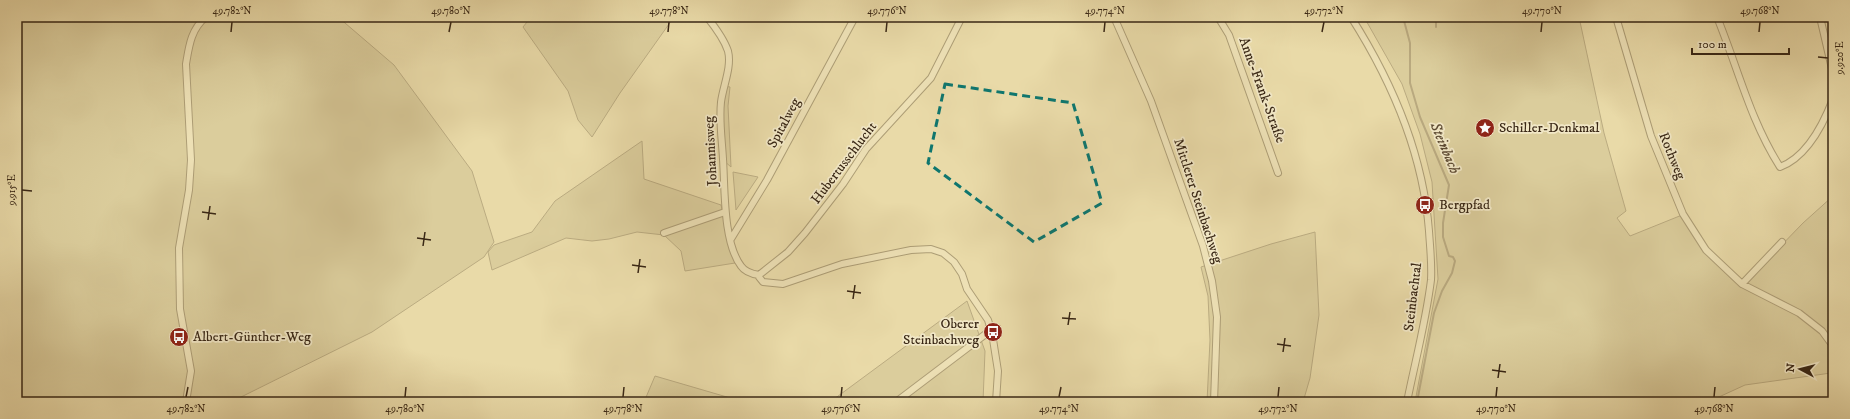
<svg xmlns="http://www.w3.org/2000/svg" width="1850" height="419" font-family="'IM FELL DW Pica',serif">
<rect width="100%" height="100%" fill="#e9daa8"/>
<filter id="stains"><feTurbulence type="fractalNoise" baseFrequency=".005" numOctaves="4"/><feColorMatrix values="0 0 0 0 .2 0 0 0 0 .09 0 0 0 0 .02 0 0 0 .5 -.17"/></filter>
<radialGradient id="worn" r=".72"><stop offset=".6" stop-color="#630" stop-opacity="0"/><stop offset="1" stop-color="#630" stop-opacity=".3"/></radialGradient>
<path fill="#cbbc8f" stroke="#827252" d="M17,17h321l56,48 78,106 22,71 -10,15 -112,75 -141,70h-214z
M531,17h143l-54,76 -28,44 -14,-17 -10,-29 -45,-64z
M1364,17h215l25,116 22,78 -9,7 13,18 52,-21 23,36 37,35 61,-63 30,-27v189l-2,-12 -86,12 -37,17h-293l23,-123 -6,-97 -12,-48 -18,-50z
M724,86l6,1 -2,19 3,61 -8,-7 -3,-41z
M642,141l2,38 77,26 14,58 -50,8 -4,-20 -17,-16 -27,-3 -28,7 -17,2 -26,-3 -74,32 -4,-18 6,-7 38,-13 23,-31z
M733,172l25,5 -22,33z
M1315,232l4,83 -9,63 -7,24h-96l3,-62 -2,-44 -7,-29 70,-23z
M967,301l18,50 -2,51h-153z
M655,376l89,26h-100z"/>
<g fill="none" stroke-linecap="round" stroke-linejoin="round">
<path stroke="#7f6e4f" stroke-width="2" d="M1403,17l7,26v40l10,34 29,68 -6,38v14l6,19 4,1 2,4 -3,12 -10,18 -8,22 -17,89
M1436,22v5"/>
<defs>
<path id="minor" d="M707,17c8,10 17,22 21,34 4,16 -5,35 -7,51 -2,19 1,38 2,57 2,30 0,83 18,107 4,6 11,8 18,9
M1114,17l37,84 52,145 9,35 5,36 -3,85
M1218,17l11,18 49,138
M1351,17c42,66 72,136 78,214 1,16 3,33 2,49 -5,41 -16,82 -24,122
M1616,17l35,119 32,78 23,36 36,34 57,29 23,18 11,15
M1717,17c21,51 33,103 63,150 27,-10 43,-42 53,-68
M1820,17l13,56
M664,233l61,-21
M731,239l36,-59 88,-163
M759,275v2l4,5 20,2 59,-20 69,-14 20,-1 12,4 11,9 8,12 5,15 21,31 4,13 6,38 -2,31
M759,275l29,-23 17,-19 38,-49 23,-35 65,-71 31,-61
M1742,284l40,-42
M186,402l5,-31 -11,-62 -1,-61 10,-58 2,-30 -5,-96c3,-18 5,-35 20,-47
M896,402l95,-72"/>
</defs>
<use href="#minor" stroke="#65543a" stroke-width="8"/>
<use href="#minor" stroke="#f1e7c6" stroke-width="6"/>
</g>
<path d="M0 0H1850V419H0ZM945,84l128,19 29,100 -68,39 -106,-79z" fill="#e9daa8" fill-opacity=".55" fill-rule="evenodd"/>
<path fill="none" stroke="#0f766e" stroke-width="3" stroke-dasharray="8 5" stroke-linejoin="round" d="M945,84l128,19 29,100 -68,39 -106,-79z"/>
<path fill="none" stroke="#392715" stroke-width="1.5" d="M231,32l1,-10M449,32l2,-10M668,32l1,-10M886,32l1,-10M1104,32l1,-10M1322,32l2,-10M1541,32l1,-10M1759,32l1,-10M1818,57l10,1M22,190l10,1M202,212l14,2M208,220l2,-14M417,238l14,2M423,246l2,-14M632,265l14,2M638,273l2,-14M847,291l14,2M853,299l2,-14M1062,318l14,1M1068,325l2,-13M1277,344l14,2M1283,352l2,-14M1492,370l14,2M1498,378l2,-14M186,397l2,-10M405,397l1,-10M623,397l1,-10M841,397l1,-10M1059,397l2,-10M1278,397l1,-10M1496,397l1,-10M1714,397l1,-10"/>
<defs>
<symbol id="sight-disc" viewBox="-11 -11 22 22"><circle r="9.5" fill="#8f2418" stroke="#f1e7c6"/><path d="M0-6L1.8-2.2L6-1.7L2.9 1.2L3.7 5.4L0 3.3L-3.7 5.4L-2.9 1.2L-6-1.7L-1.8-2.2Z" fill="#fff"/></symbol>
<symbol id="bus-disc" viewBox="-11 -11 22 22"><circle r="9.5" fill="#8f2418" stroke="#f1e7c6"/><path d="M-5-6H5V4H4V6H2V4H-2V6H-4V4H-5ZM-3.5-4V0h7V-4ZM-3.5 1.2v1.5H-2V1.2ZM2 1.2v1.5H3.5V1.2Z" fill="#fff"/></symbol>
</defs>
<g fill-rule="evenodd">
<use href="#sight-disc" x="1474" y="117" width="22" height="22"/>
<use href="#bus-disc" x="1414" y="194" width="22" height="22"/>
<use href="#bus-disc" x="982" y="321" width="22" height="22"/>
<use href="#bus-disc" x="168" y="326" width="22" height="22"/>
</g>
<g text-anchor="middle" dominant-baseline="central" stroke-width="3.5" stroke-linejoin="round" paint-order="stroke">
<g font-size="14" fill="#392715" stroke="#f1e7c6">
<text transform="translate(1262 90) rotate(70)">Anne-Frank-Straße</text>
<text transform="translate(784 123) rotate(-62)">Spitalweg</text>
<text transform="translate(711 151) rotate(-93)">Johannisweg</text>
<text transform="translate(1672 156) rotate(68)">Rothweg</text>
<text transform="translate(844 163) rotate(-53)">Hubertusschlucht</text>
<text transform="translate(1198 201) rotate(72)">Mittlerer Steinbachweg</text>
<text transform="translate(1413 297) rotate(-83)">Steinbachtal</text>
</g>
<g font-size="14" fill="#392715" stroke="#f1e7c6" text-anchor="start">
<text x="1499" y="128">Schiller-Denkmal</text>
<text x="1439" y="205">Bergpfad</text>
<text x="979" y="324" text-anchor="end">Oberer<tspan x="979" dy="16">Steinbachweg</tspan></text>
<text x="193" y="337">Albert-Günther-Weg</text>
</g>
<g font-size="15" font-style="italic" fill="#5c4a32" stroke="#f1e7c6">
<text transform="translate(1445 148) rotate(67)">Steinbach</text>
</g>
</g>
<rect width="1850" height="419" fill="none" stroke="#e9daa8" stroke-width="44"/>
<g transform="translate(1800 369) rotate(277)" stroke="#f1e7c6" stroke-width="3" paint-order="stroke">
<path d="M0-3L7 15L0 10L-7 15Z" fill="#392715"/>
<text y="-6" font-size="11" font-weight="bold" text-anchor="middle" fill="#392715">N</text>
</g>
<path d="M1692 48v6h97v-6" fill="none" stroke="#392715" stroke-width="2"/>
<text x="1698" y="48" font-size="12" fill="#392715" stroke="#f1e7c6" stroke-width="3" paint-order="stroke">100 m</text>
<rect x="22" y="22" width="1806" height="375" fill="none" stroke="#392715" stroke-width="1.5"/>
<g font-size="10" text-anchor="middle" fill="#392715">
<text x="232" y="14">49.782°N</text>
<text x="451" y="14">49.780°N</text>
<text x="669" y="14">49.778°N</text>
<text x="887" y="14">49.776°N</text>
<text x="1105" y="14">49.774°N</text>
<text x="1324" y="14">49.772°N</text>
<text x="1542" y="14">49.770°N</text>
<text x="1760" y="14">49.768°N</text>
<text transform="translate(1839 58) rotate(-90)" y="4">9.920°E</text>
<text transform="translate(11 190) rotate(-90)" y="4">9.915°E</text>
<text x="186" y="412">49.782°N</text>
<text x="405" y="412">49.780°N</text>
<text x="623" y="412">49.778°N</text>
<text x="841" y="412">49.776°N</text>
<text x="1059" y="412">49.774°N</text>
<text x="1278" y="412">49.772°N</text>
<text x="1496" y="412">49.770°N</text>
<text x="1714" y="412">49.768°N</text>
</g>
<rect width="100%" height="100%" filter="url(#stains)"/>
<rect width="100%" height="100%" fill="url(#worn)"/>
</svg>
